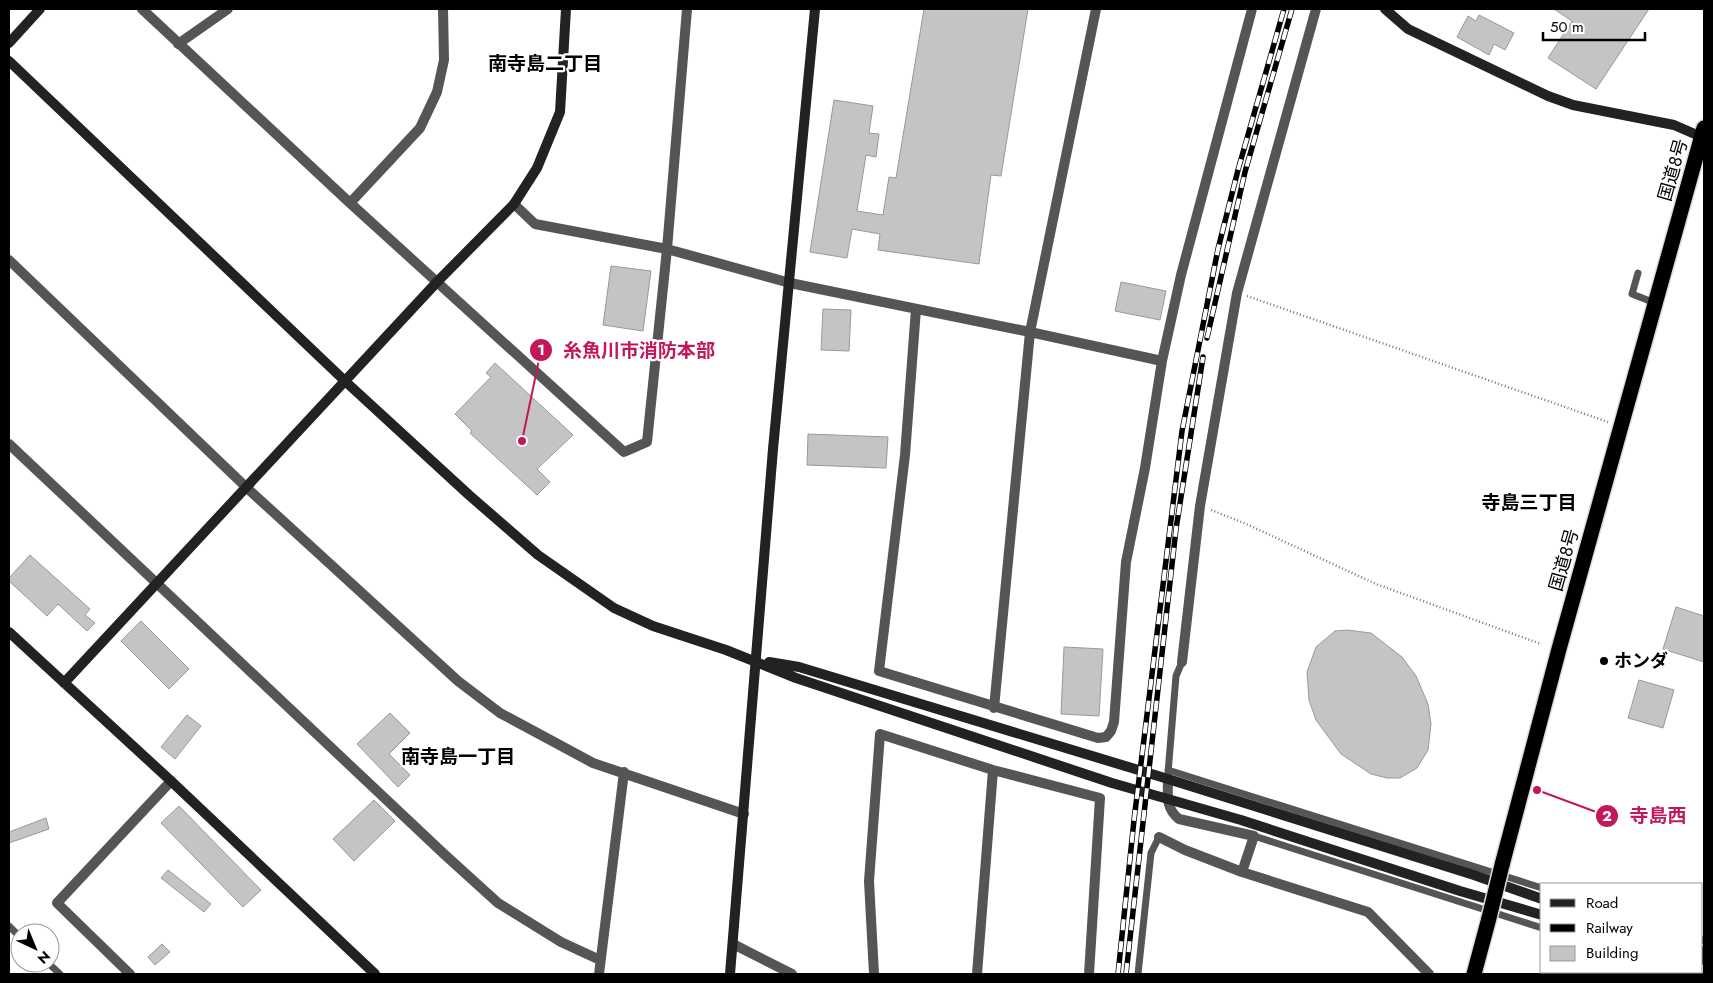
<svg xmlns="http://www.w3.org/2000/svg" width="1713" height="983" font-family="Jost,'Noto Sans JP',sans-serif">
<rect width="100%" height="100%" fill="#fff"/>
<path fill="#c4c4c4" stroke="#999" d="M924,9h104l-27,167 -10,-1 -12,89 -101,-14 2,-16 -28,-5 -5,29 -37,-6 24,-152 39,6 -4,27 10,1 -3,23 -10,-2 -9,56 26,4 6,-38 7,1z
M1554,9h95l-53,80 -48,-31 24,-37z
M1479,15l35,18 -9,17 -11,-6 -5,11 -32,-18 11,-21 8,5z
M611,266l40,5 -8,60 -40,-6z
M1121,282l45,9 -6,29 -45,-9z
M823,309l28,1 -2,41 -28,-1z
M495,363l78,72 -36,34 13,13 -13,13 -67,-62 2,-2 -17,-17 36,-37 -5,-4z
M808,434l80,3 -2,31 -79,-3z
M30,555l60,54 -5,6 10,8 -8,8 -29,-27 -11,12 -38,-35v-3z
M1676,607l28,9v46l-41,-13z
M141,621l48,48 -20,20 -48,-48z
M1347,630l24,3 31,24 14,19 12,28 3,20 -3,26 -11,18 -17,10h-13l-16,-4 -30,-20 -25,-34 -7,-20 -2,-28 9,-25 19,-16z
M1064,647l39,2 -4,67 -38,-2z
M1639,680l35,10 -11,38 -35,-10z
M390,713l20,20 -21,21 21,21 -12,12 -41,-43z
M187,715l14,11 -26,33 -14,-12z
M374,800l21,21 -41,40 -21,-22z
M179,806l82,84 -18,17 -82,-84z
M46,818l3,11 -40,14v-11z
M168,870l43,34 -7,8 -43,-34z
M162,944l8,8 -15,13 -7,-8z"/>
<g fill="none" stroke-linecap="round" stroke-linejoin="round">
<defs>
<path id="highway" d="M1502,865l57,-216 145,-521
M1474,974l15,-56"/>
</defs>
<use href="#highway" stroke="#dbdbdb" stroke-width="18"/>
<path stroke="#777" stroke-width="2.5" stroke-dasharray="1 2.5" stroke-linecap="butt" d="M1247,296l361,126
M1211,510l33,13 132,61 165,60"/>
<path stroke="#555" stroke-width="7" d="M1638,273l-6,21 23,9
M1168,770l374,118
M1168,773l8,-97 6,-14
M1254,836l288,92
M9,926l11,11
M1702,940l2,1
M48,963l12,11
M1690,972l8,2
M1138,974l13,-121 8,-16"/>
<path stroke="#555" stroke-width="10" d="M142,9l208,194 274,249 23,-10 20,-193 20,-240
M178,44l50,-35
M350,203l70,-75 17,-36 7,-32 -1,-51
M514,204l21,20 132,25 123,34 240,49 132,29
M9,260l238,228 211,193 42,32 93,50 151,51
M916,309l-11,146 -26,216 219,67 8,-1 5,-6 3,-9 12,-160 19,-94 17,-107 19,-86 71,-266
M9,444l435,410 54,49 63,39 39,18
M1182,662l18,-156 37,-213 79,-284
M994,708l36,-376 66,-323
M1168,779c0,16 -3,29 11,40l75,17 -12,36
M1159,837l26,13 57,22 126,40 61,62
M733,944l59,30
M130,974l-73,-71 114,-122
M599,974l25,-202
M874,974l-5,-93 11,-147 113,36 107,28 -11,176
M977,974l16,-204"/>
<path stroke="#222" stroke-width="10" d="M1385,9l23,20 140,67 25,9 101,20 30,13
M9,43l31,-34
M9,61l337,321 123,113 69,60 76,53 39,18 73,24 70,28 316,105 129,37 219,71 82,24
M9,632l162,149 204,193
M769,662l30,5 369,112 306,96 68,24
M64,683l373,-401 77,-78 23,-36 23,-56 6,-103
M1702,951l2,1
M1702,959l2,1
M730,974l43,-525 42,-440"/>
<use href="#highway" stroke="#000" stroke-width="15"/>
<defs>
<path id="rail" d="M1207,338l38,-166 47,-163
M1118,974l16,-154 48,-389 36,-182 20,-79 46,-161
M1126,974l50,-445 27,-172"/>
</defs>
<use href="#rail" stroke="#000" stroke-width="5.5"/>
<use href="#rail" stroke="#fff" stroke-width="4" stroke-dasharray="11" stroke-linecap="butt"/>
<defs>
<path id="highway-bridge" d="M1489,918l13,-53"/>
</defs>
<use href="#highway-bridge" stroke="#dbdbdb" stroke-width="18" stroke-linecap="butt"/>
<use href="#highway-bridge" stroke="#000" stroke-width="15"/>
</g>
<circle fill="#000" stroke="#fff" stroke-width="2" cx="1604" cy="661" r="5"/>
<g text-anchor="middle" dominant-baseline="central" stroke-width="4.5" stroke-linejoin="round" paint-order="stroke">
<g font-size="18" fill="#000" stroke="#fff">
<text transform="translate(1673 170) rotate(-74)">国道8号</text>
<text transform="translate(1564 560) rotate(-74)">国道8号</text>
</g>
<g font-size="18" font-weight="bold" fill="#000" stroke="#fff" text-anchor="start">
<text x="1614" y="661">ホンダ</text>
</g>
<g font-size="19" font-weight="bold" fill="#000" stroke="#fff">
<text x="545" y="63">南寺島二丁目</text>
<text x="1529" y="502">寺島三丁目</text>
<text x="458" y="756">南寺島一丁目</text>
</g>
</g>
<path fill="none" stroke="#c2185b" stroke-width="2" d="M522 441L541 350M1537 790L1607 816"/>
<g fill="#c2185b" stroke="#fff" stroke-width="2">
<circle cx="522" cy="441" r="5"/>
<circle cx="1537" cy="790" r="5"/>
<circle cx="541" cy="350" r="12"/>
<circle cx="1607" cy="816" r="12"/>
</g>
<g font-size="15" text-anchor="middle" font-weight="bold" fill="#fff">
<text x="541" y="355">1</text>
<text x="1607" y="821">2</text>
</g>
<g font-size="19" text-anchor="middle" font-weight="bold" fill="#c2185b" stroke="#fff" stroke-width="4.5" stroke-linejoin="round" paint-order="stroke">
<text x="639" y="357">糸魚川市消防本部</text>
<text x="1658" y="822">寺島西</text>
</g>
<rect width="1713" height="983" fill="none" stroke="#000000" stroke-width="20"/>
<rect x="1540" y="883" width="162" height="90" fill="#ffffff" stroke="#999999"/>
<rect x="1550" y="899" width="25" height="8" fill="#222222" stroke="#999999"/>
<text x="1586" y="908" font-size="15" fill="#000000">Road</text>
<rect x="1550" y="924" width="25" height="8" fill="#000000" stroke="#999999"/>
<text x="1586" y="933" font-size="15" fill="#000000">Railway</text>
<rect x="1550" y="946" width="25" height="15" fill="#c4c4c4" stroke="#999999"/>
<text x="1586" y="958" font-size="15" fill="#000000">Building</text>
<g transform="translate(35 948) rotate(136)"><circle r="24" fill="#ffffff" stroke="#999999"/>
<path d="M0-4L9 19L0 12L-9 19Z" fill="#000000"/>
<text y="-8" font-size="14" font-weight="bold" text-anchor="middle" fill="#000000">N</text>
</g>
<path d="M1543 32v8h102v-8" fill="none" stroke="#000000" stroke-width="2.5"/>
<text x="1550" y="32" font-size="15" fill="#000000" stroke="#ffffff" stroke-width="4" paint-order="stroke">50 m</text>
</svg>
